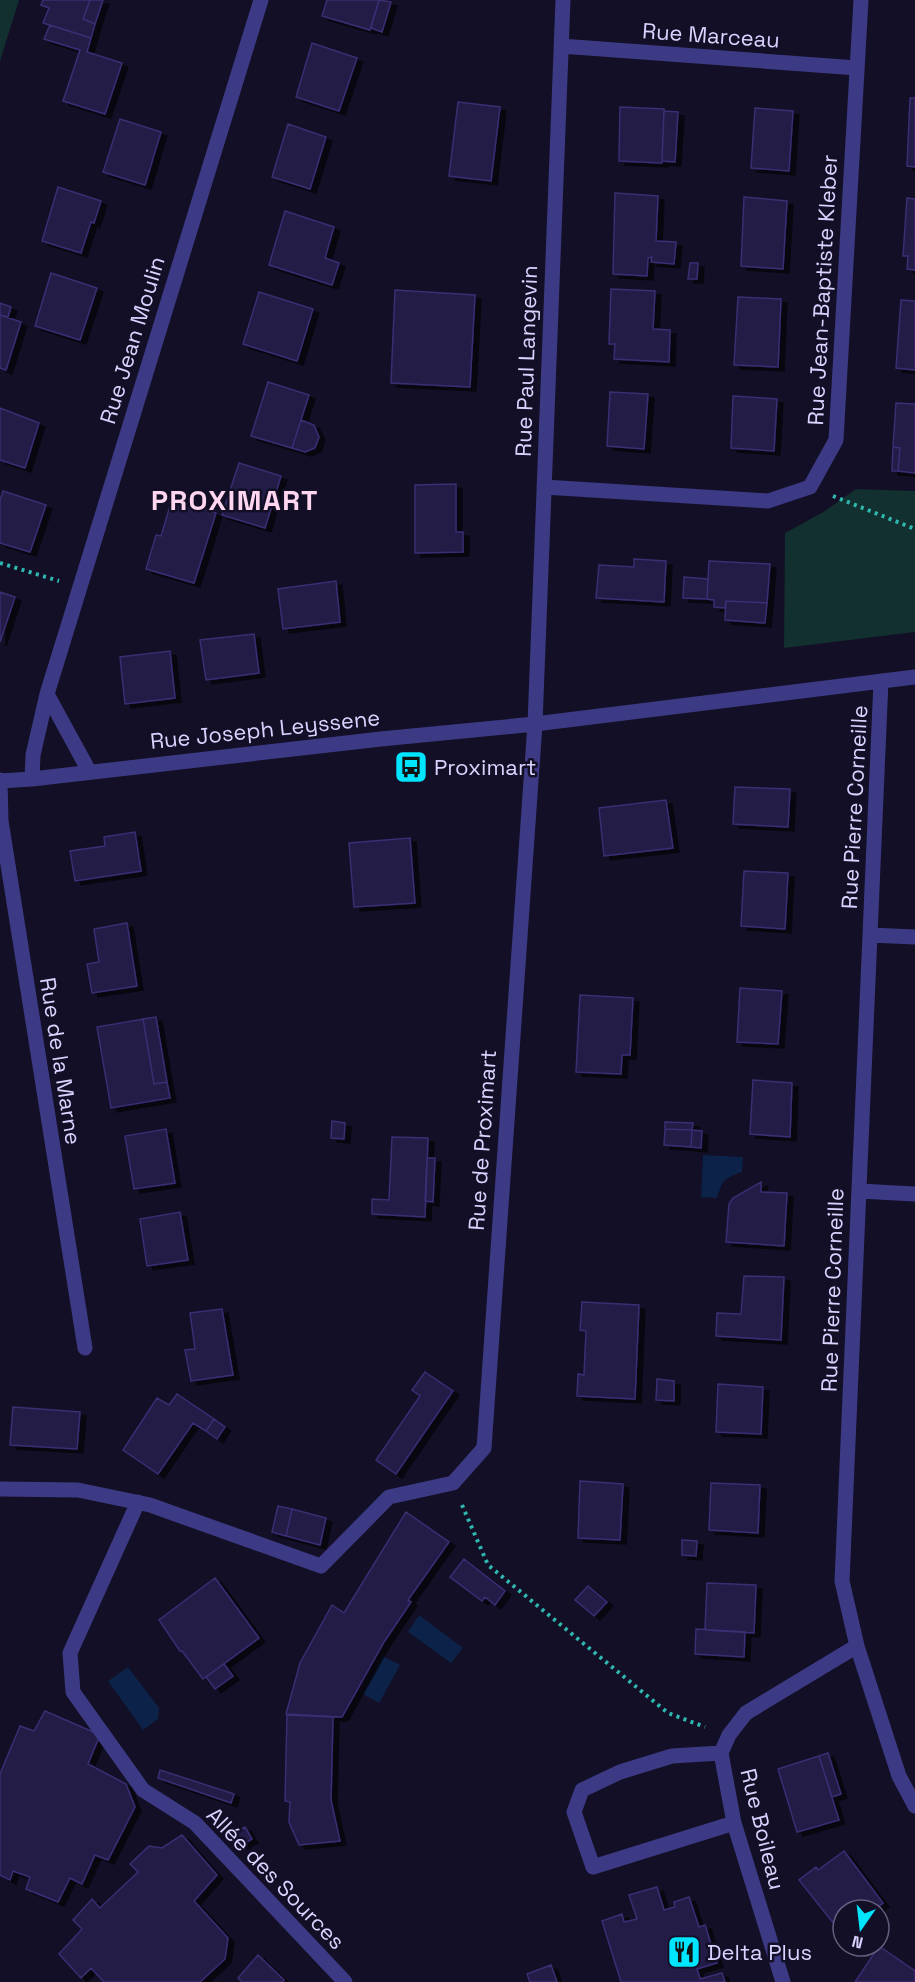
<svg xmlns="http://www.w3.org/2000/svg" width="915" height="1982" font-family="'Space Grotesk',sans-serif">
<defs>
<filter id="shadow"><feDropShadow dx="6" dy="4" stdDeviation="0" flood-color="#0009"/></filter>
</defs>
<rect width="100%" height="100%" fill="#130f26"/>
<path fill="#12302f" d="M0,0h19l-19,61z
M856,489l59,2v141l-131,16 1,-115 40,-22z"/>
<path fill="#0c2248" d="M703,1155l40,2 -1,15c-18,6 -20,9 -25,26l-16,-1z
M419,1615l44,33 -12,15 -43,-31z
M383,1656l17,9 -21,38 -16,-9z
M128,1667l31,41 -1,11 -15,11 -35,-49z"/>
<path fill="#241b47" stroke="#3b2d73" stroke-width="1.5" filter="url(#shadow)" d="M43,0h47l-7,19 12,5 -4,14 -48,-15 6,-15 -8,-3z
M90,0h13l-8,24 -12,-5z
M327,0h52l-9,30 -48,-14z
M379,0l12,2 -9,30 -11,-4z
M50,25l41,13 -4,14 35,11 -17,51 -42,-13 17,-51 -36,-11z
M312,43l45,15 -18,53 -43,-14z
M910,98h5v69l-8,-1z
M458,102l42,5 -9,74 -42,-5z
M620,107l44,2 -2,54 -43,-2z
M755,108l38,3 -4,60 -38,-3z
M664,111l14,1 -3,50 -13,-1z
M120,119l41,13 -16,53 -42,-13z
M288,124l38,13 -16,52 -38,-12z
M58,187l43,14 -7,22 -3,-1 -10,31 -39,-12z
M615,193l43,3 -2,45 20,1 -2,22 -23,-2 1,-5 -4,1 -1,18 -34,-2z
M744,197l43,4 -4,68 -42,-3z
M907,198l8,1v71l-8,-1 1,-13h-5z
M285,211l49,16 -9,31 14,5 -7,22 -63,-20z
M690,263h8l-1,16h-9z
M51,273l46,15 -17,52 -45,-14z
M611,289l44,2 -2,38 17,1 -1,32 -55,-3 1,-15h-6z
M395,290l80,5 -5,92 -79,-4z
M259,292l54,17 -16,52 -54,-17z
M738,297l43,2 -3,68 -44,-2z
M901,300l14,1v69l-19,-2z
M0,303l11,4 -3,10 -8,-2z
M0,315l21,7 -15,48 -6,-2z
M268,382l41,13 -17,53 -41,-12z
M610,392l38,2 -4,55 -37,-3z
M733,396l44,3 -3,52 -43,-3z
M896,403l19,1v69l-17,-2 2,-23 -7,-1z
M0,408l39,15 -14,45 -25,-8z
M301,420l13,5 5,12 -4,11 -10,4 -13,-4z
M893,447l7,1 -2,23h-6z
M239,463l42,13 -16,52 -43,-13z
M456,484v48h7v20l-48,1v-68z
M3,491l43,14 -16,47 -30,-9v-42z
M172,499l44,14 -22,70 -48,-14 10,-34 5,1z
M634,559l32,2 -2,41 -68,-4 3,-33 35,2z
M709,561l61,3 -3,39 -41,-2 -1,7 -11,-1v-7l-7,-1z
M684,577l24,2 -1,20 -24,-1z
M336,581l4,41 -57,7 -5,-40z
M0,592l15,5 -15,45z
M726,601l41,2 -2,20 -40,-3z
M254,634l5,39 -53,7 -6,-40z
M170,651l5,47 -50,6 -5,-47z
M735,787l55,2 -2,38 -55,-3z
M666,800l7,48 -69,8 -5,-48z
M135,832l6,39 -66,10 -5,-30 35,-5 -1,-9z
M410,838l5,65 -61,4 -5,-64z
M744,871l44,2 -3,56 -44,-3z
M127,923l10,63 -45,7 -5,-29 12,-2 -5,-33z
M740,988l42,3 -4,53 -41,-2z
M580,995l53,3 -3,57h-8l-1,19 -45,-2z
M156,1017l11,65 -13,2 -11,-65z
M143,1019l11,65 13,-2 3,16 -59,10 -14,-81z
M753,1080l39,3 -2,54 -40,-3z
M332,1121l13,2 -1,16 -13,-1z
M665,1122l28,1 -1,7 -27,-1z
M166,1129l9,54 -41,6 -9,-53z
M665,1129l27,1 -1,17 -27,-2z
M692,1130l10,1 -1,17 -10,-1z
M392,1137l36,1 -3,79 -53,-3v-15l17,1z
M427,1158h8l-2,44 -8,-1z
M761,1182v10l26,1 -3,53 -58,-4 3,-38 4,-6z
M180,1212l8,48 -41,6 -7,-47z
M744,1276l40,1 -3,63 -65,-4 1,-23 24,1z
M582,1302l57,3 -4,94 -58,-3 1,-22 6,1 2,-44 -6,-1z
M222,1309l11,66 -42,6 -6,-31 10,-1 -5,-36z
M425,1372l28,19 -57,83 -20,-14 44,-64 -8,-6z
M657,1379l17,2v20l-18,-1z
M718,1384l45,3 -2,47 -45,-2z
M177,1394l37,25 -8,12 -13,-8 -35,51 -35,-24 34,-52 12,7z
M13,1407l67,5 -3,37 -67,-4z
M214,1419l11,8 -8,12 -11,-8z
M580,1481l43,3 -3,56 -42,-2z
M711,1483l49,2 -2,48 -49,-3z
M278,1506l14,3 -6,27 -14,-4z
M292,1509l34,9 -6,27 -34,-9z
M406,1512l43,30 -41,58 3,2 -27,40 -42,75 -56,-3 14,-51 32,-58 12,8z
M682,1540l15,1 -1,15 -14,-1z
M464,1559l41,32 -10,14 -10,-8 -3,4 -32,-24z
M215,1578l44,60 -56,41 -21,-28h-2l-21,-31z
M707,1583l49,2 -2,48 -49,-3z
M588,1586l19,16 -13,14 -19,-16z
M696,1629l49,3 -1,25 -49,-3z
M224,1664l9,12 -18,13 -9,-12z
M45,1711l55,24 -12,29 38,20 9,23 -27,53 -13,-5 -13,29 -12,-6 -12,24 -32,-13 4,-12 -17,-6 -3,9 -10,-5v-101l20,-48 14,5z
M287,1715l46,2 -2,83 9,41 -41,4 -10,-23 1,-20 -5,-1z
M828,1753l13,41 -9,3 -13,-41z
M819,1756l20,64 -42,12 -19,-63z
M160,1770l74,24 -3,9 -73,-25z
M245,1827l7,12 -10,6 -6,-13z
M182,1835l35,40 -23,26 34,37 -3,21 -25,23h-96l-13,-14 -10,10 -22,-24 23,-25 -9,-9 19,-21 8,9 38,-36 -8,-8 19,-18 13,2z
M844,1851l39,52 -9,7h-31l-1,24 -43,-54 17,-13 2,3z
M657,1887l7,23 11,-3 -1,-5 15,-5 10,30 6,-2 12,38 -20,6 3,10 22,-6 3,9h-104l-19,-61 20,-7 2,8 13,-3 -8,-24z
M879,1946l36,25v11h-60z
M258,1955l26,25 -1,2h-41l-4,-4z
M551,1965l6,17h-27l-3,-8z"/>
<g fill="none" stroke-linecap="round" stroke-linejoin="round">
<path stroke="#2fb8b0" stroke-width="4" stroke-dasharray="3 4.5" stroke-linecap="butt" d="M833,496l82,33
M0,563l59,18
M462,1505l26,60 180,148 37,14"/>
<path stroke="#3d3a85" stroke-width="15" d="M561,46l296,22
M544,487l224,14 42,-14 26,-47 25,-440
M881,681l-39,900 15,65 42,130 16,30
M47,694l214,-694
M32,779l1,-24 14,-61 42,77
M0,780l1,41 84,527
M0,781l32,-2 349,-40 154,-15 380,-47
M870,935l45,2
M859,1191l56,3
M0,1489l78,1 72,15 171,61 68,-69 64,-14 31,-35 51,-724 28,-724
M138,1502l-68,151 3,39 70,98 52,33 150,159
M721,1753l-49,3 -52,16 -38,18 -8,22 19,55 141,-44
M783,1982l-49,-159 -13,-70 8,-18 17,-22 111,-67"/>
</g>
<defs>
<symbol id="bus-square" viewBox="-11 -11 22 22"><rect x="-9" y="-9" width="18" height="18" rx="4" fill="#00e5ff" stroke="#130f26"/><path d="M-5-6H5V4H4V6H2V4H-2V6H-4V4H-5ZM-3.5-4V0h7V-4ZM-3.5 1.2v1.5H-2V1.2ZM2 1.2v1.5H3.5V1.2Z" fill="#111"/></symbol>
<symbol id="restaurant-square" viewBox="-11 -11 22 22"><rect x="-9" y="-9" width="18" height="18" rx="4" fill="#00e5ff" stroke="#130f26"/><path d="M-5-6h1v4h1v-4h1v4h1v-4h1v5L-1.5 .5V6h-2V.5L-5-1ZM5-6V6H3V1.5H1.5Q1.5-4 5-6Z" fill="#111"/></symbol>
</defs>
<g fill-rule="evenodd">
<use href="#bus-square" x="392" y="748" width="38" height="38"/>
<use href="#restaurant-square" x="665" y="1933" width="38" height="38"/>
</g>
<g text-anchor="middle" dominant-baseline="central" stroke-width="5" stroke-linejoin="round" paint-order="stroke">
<g font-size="22" fill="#d9d4ff" stroke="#130f26">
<text transform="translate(711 35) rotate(4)">Rue Marceau</text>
<text transform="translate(822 290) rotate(-87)">Rue Jean-Baptiste Kleber</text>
<text transform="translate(132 340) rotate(-73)">Rue Jean Moulin</text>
<text transform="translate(526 361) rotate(-88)">Rue Paul Langevin</text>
<text transform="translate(265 729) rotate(-6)">Rue Joseph Leyssene</text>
<text transform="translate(854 807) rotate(-87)">Rue Pierre Corneille</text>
<text transform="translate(61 1061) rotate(81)">Rue de la Marne</text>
<text transform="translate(482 1140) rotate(-86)">Rue de Proximart</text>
<text transform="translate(832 1290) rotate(-88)">Rue Pierre Corneille</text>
<text transform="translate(763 1829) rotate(76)">Rue Boileau</text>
<text transform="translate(276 1878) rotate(46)">Allée des Sources</text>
</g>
<g font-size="22" fill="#d9d4ff" stroke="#130f26" text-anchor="start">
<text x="434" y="767">Proximart</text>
<text x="707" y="1952">Delta Plus</text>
</g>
<g font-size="28" font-weight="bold" letter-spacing="1.5" fill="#ffd6f0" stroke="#130f26">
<text x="235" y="500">PROXIMART</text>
</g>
</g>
<g transform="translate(861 1928) rotate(194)"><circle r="28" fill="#130f26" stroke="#625e7d" stroke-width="1.5"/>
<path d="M0-4.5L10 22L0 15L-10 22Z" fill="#00e5ff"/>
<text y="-9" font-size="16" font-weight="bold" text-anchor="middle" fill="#d9d4ff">N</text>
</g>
</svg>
